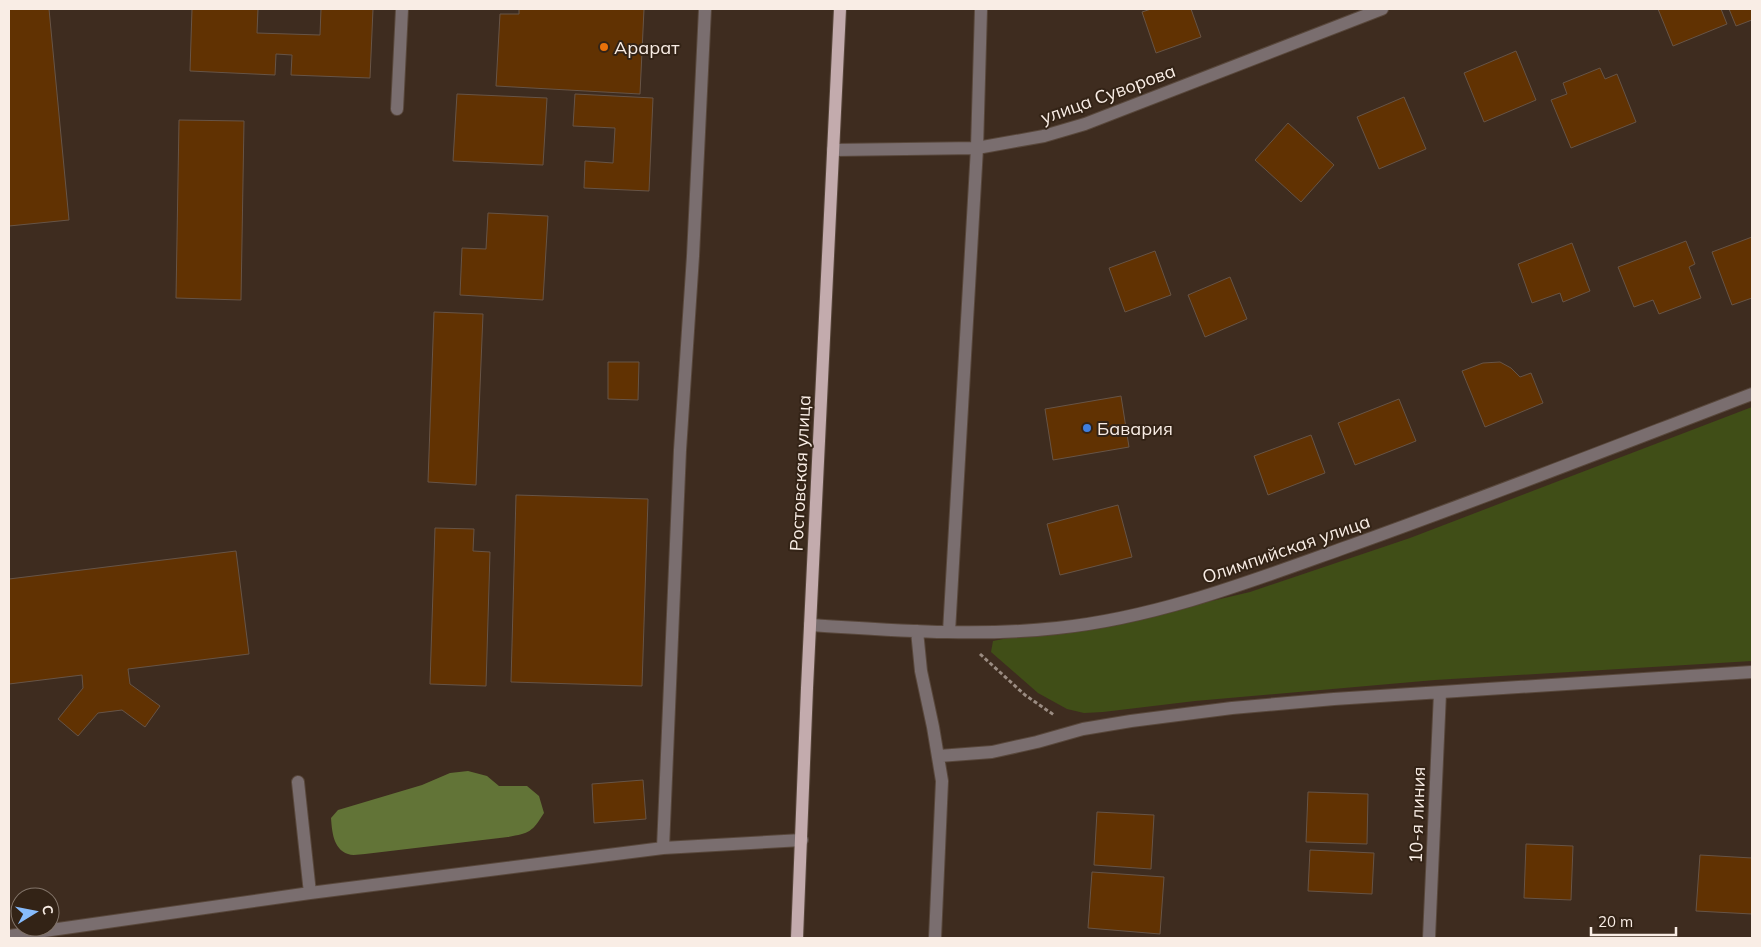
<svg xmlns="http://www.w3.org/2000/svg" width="1761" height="947" font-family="Mulish,sans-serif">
<rect width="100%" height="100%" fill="#3e2c1f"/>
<path fill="#404e17" d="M1752,407v254l-317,19 -240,21 -92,11 -19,1 -17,-4 -29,-16 -47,-41 2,-11 15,-3 40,-3 45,-6 157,-37 160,-54z"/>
<path fill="#627437" d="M468,771l19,5 12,10h28l12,10 5,17c-12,19 -14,20 -36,24l-143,17c-5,0 -12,2 -17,0 -15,-5 -16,-23 -17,-36l7,-8 84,-25 28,-12z"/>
<path fill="#613202" stroke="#675446" d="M9,9h40l20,211 -60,6z
M192,9h66l-1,24 63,2 1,-26h52l-3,69 -79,-3 1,-20 -16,-1 -1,21 -85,-4z
M519,9h125l-4,85 -144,-8 4,-72h19z
M1151,9h40l10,28 -45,16 -14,-41z
M1658,9h63l6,15 -54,22z
M1729,9h23v11l-16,6z
M1516,51l20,49 -52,22 -20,-49z
M1600,68l5,11 12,-5 19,48 -65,26 -20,-48 16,-6 -4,-11z
M457,94l90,4 -4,67 -90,-4z
M575,94l78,4 -4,93 -65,-3 1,-27 28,2 2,-35 -42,-2z
M1404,97l22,52 -47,20 -22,-52z
M179,120l65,1 -3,179 -65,-2z
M1288,123l46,42 -33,37 -46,-42z
M488,213l60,3 -5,84 -83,-5 2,-47 24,1z
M1752,237v61l-20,7 -20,-53z
M1686,241l9,23 -6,3 12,31 -42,16 -6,-14 -19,7 -16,-40z
M1572,243l18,48 -27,11 -3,-9 -28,10 -14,-39z
M1155,251l16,44 -46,17 -16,-44z
M1230,277l17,42 -42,18 -17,-42z
M434,312l49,2 -7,171 -48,-3z
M608,362h31l-1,38 -30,-1z
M1500,362l11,6 9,9 11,-4 12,30 -58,24 -23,-56 21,-8z
M1121,396l8,51 -76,13 -8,-51z
M1399,399l17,42 -61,24 -17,-42z
M1311,435l14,38 -57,22 -14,-39z
M516,495l132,4 -6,187 -131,-4z
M1118,505l14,52 -72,18 -13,-51z
M435,528l39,1 -1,22 17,1 -4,134 -56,-2z
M236,551l13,103 -121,15 2,15 30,22 -15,21 -23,-17 -24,3 -20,23 -20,-17 25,-31 -1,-13 -73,9v-105z
M643,780l3,39 -52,4 -2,-39z
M1308,792l60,2 -1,50 -61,-2z
M1097,812l57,3 -3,54 -57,-4z
M1526,844l47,2 -2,54 -47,-2z
M1310,850l64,3 -2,41 -64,-3z
M1700,855l52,3v56l-56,-3z
M1092,872l72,5 -4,57 -72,-6z"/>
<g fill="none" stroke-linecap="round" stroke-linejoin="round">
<defs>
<path id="service" d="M397,109l5,-100
M298,782l12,111
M663,848l17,-398 13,-194 12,-247
M9,936l301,-43 353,-45 139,-8"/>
<path id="minor" d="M833,150l144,-2 67,-12 41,-12 297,-115
M810,625c82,5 165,12 247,3 98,-10 192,-46 284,-79 138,-49 275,-103 411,-155
M917,631l4,40 12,56 9,54 -7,157
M949,632l28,-484 4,-139
M939,756l53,-4 45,-10 46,-13 48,-8 101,-13 102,-9 418,-27
M1429,938l11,-245"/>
<path id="primary" d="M797,938l10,-250 33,-679"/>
</defs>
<use href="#service" stroke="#58473b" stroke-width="14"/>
<use href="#minor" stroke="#58473b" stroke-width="14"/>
<use href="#primary" stroke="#58473b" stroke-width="14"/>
<path stroke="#9b8c82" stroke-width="3" stroke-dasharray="4 2.5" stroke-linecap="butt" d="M980,654l45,41 29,20"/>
<use href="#service" stroke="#7a6e6f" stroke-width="12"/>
<use href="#minor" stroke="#7a6e6f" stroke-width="12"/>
<use href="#primary" stroke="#c3abad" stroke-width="12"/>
</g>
<circle fill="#e8710a" stroke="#332316" stroke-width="2" cx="604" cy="47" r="5"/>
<circle fill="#3f7fe0" stroke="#332316" stroke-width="2" cx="1087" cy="428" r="5"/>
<g text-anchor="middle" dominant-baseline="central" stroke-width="4" stroke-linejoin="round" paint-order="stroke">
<g font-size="18" fill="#f9ede5" stroke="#332316" text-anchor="start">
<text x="614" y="47">Арарат</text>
<text x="1097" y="428">Бавария</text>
</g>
<g font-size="18" fill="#f9ede5" stroke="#332316">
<text transform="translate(1108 94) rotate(-20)">улица Суворова</text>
<text transform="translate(800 473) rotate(-87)">Ростовская улица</text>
<text transform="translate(1286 549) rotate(-19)">Олимпийская улица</text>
<text transform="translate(1417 815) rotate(-88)">10-я линия</text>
</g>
</g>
<rect width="1761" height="947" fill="none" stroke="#f9ede5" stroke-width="20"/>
<g transform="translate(35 912) rotate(80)"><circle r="24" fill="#332316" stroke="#827469"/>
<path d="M0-4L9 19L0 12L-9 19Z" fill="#87bbfb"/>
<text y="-8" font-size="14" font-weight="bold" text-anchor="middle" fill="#f9ede5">С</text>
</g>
<path d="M1591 927v8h85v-8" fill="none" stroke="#f9ede5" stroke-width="2.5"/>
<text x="1598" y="927" font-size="15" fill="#f9ede5" stroke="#332316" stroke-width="4" paint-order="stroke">20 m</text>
</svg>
